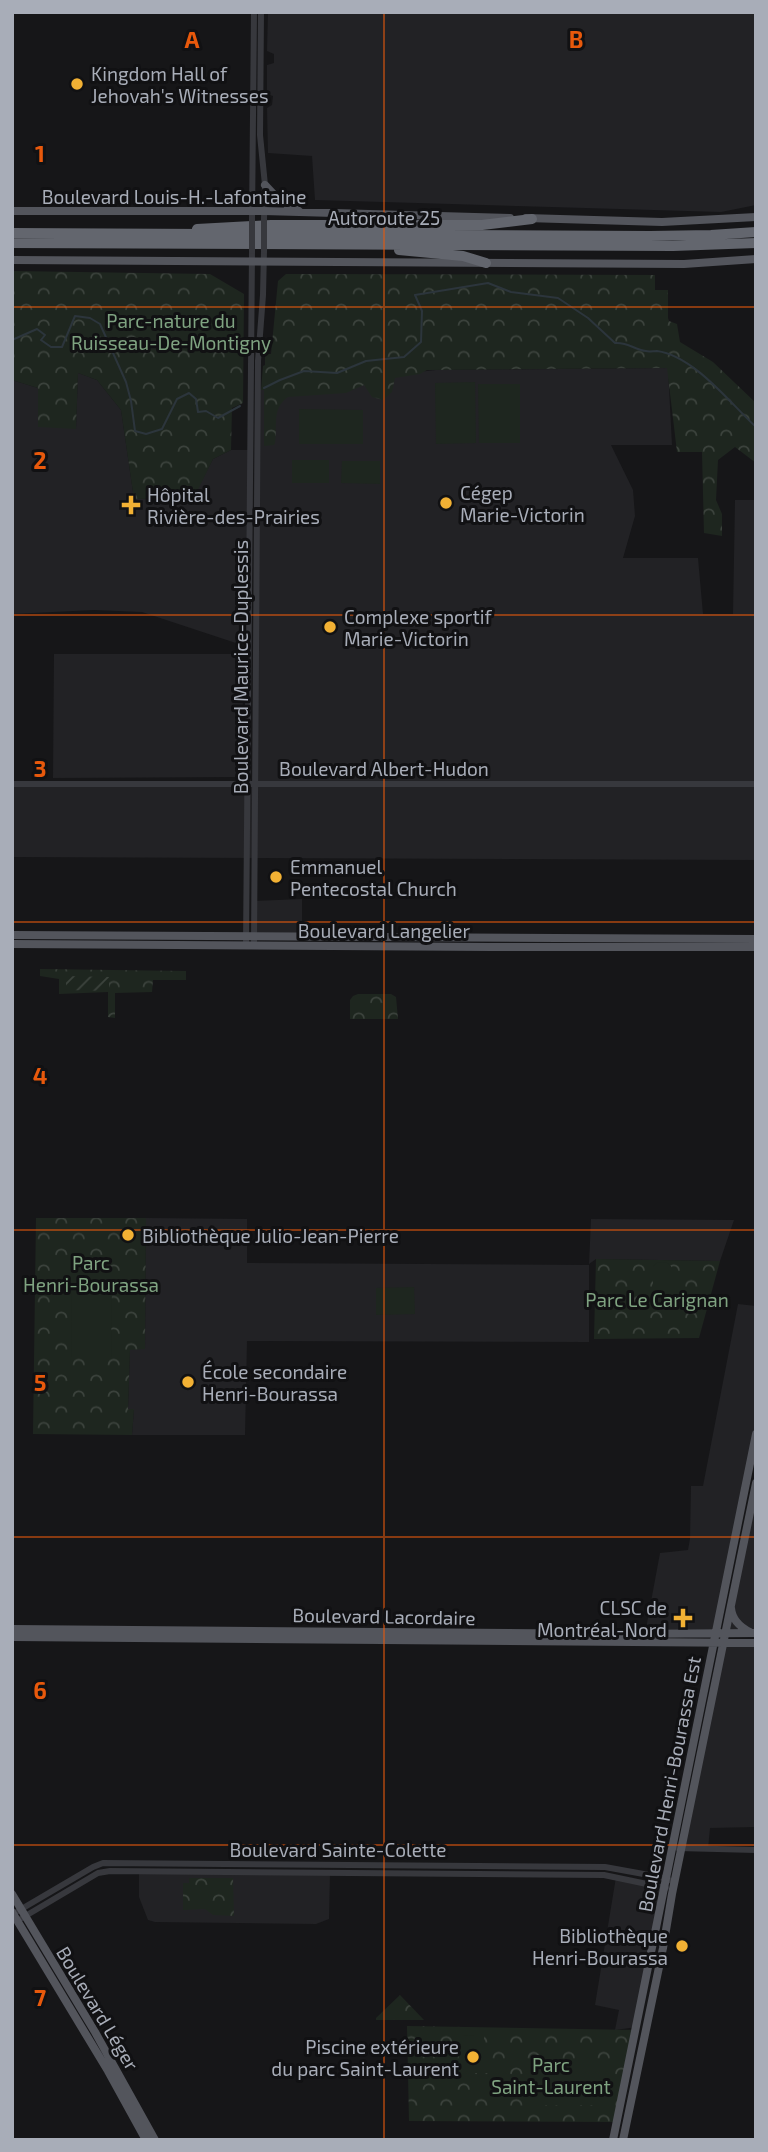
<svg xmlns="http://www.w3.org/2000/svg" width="768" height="2152" font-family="'Exo 2',sans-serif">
<defs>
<pattern id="forest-crowns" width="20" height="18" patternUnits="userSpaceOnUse" patternTransform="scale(1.75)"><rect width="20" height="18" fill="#1e261f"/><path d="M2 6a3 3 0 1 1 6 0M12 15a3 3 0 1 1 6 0" fill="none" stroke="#3c433d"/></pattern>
<pattern id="garden-furrows" width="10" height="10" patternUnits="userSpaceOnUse" patternTransform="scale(1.75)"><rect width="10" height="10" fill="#1e261f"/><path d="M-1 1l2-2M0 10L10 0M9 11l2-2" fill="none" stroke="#3c433d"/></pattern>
</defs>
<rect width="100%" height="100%" fill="#161618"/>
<path fill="#222225" d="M268,12h488v193l-35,7 -406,-12 -3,-44 -44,-3 -1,-45 5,-3 1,-9 -6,-2v-29l7,-2v-9l-7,-3z
M668,368l4,77h-61l22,45 2,26 -12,42h75l5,56h30l2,-114h21v360l-744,-3v-73h242l5,-395 177,-19z
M78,373l19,7 24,30 13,89 59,-1 20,-39 18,-9h19l-2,197 -106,-35 -48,-2 -82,4v-234l26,8 38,41z
M54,654h190l-3,123 -188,1z
M302,899v38h-48l-2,-36z
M146,1218l101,1v44l342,2 2,-46 143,1 -14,41 -124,-2 -7,5v78l-342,-1 -2,94h-113l2,-26h-6l2,-60h15z
M738,1304l18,2v128l-40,198 -71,2 15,-81 28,-3 2,-11 1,-53h12z
M756,1483v150h-31z
M723,1642l33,1v184l-46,1 -2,21 -26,-1z
M139,1871l191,2 -1,46 -13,5 -161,-2 -7,-2 -9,-23z
M616,1877l48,10 -27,140 -22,3 4,-20 -24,-5z"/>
<path fill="url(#forest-crowns)" d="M12,271l198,3 34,20 -1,109 -11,5 -1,42 -18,9 -19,39 -60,1 -13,-89 -24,-30 -19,-7 -2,56 -38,-2v-39l-26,-8z
M286,274l369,1v15h13v28l1,3 8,3 3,18 33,20 43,41v60l-21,-16 -17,13 -2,40 6,14v22l-18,-3 -2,-81h-25l-10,-84 -240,2 -7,4 -25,4 -3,14 -9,8 -11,-3 -8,-12 -18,8 -58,4c-17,12 -10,29 -13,46l-1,2 -10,1v-56h-3l2,-24 2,-1v-11h6l7,-73z
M40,969l146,2v9h-33l-1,12 -37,1v25l-7,-1v-25l-49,2v-15l-19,-3z
M358,994h33l5,3 2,22h-48v-19l3,-4z
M36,1218h110l-1,131 -15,1 -2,59h6l-2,26 -99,-1z
M596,1259l124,2 -21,77 -105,1z
M189,1878h44l1,38 -21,-1 -8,-6 -22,1v-27h6z
M400,1995l24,25h-48v-2z
M407,2026l229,4 -18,92 -209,-1z"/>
<path fill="url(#garden-furrows)" d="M66,976l43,1v14l-43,-1z"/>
<path fill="#1e261f" d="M475,382l1,61 -40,1 -1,-61z
M478,384h42v59h-41z
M299,409l64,1v34h-64z
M292,460h37v23h-37z
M342,461h38v23l-39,-1z
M657,1262l10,1 4,3v33l-4,4 -10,1 -4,-5v-32z
M72,1286h40l-1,71h-40z
M414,1287l1,27 -39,1v-27z
M474,2035h10v14h4v15h8v9h-38l1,-24h4v-13z
M529,2059h72v46h-72z"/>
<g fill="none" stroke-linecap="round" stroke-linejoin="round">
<path stroke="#2c353c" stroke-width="2" d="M12,340l25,-11 8,6 -4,5 10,7h11l13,-31 15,2 10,6 26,58 5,19 4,30 11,3 16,-5 15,-30 12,-6 7,6 2,13 8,-1 12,7 22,-12
M264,388l16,-8 24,-9 33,2 29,-12 38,-4 17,-15 1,-31 -7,-16 73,-12 23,9 47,6 30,20 27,25c14,-1 19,7 31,8 3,1 7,0 11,0 37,5 73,52 99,76"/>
<path stroke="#37383d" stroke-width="6" d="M261,12l-1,123 5,50 -1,34
M252,219l2,-207
M12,784h744
M246,945l6,-694
M254,945l4,-584 5,-66 1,-44
M678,1848l78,2
M18,1911l75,-44 10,-4 502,4 55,10 15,5
M22,1918l76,-45 12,-2 494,4 62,13"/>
<path stroke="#53555c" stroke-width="8" d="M265,185l14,15 20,11
M12,211h252l246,7
M526,218l136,4 94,-5
M12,260l672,4 72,-5
M12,935l744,4
M12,944l477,3h267
M731,1608c1,11 9,19 19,24
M12,1629l604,5 140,-1
M12,1637l744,6
M12,1894l83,138 60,108
M12,1912l96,159 38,69
M613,2140l143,-706
M623,2140l40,-192 9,-54 84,-411"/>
<path stroke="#63666e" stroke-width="10" d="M197,229l74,-4h211l50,-6
M12,233l638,3 61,-1 45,-3
M12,243l661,3 83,-3
M399,250l64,6 23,7"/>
<path stroke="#37383d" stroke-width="6" d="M252,251v-32
M264,251v-32"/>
</g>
<path fill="none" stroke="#e8590c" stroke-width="2" stroke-opacity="0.55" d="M384,12v2128M12,307h744M12,615h744M12,922h744M12,1230h744M12,1537h744M12,1845h744"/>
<g fill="#f2b134" stroke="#111113" stroke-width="2.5">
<circle cx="77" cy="84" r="7"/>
<circle cx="446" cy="503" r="7"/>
<path d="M127.5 494.5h7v7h7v7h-7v7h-7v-7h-7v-7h7z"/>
<circle cx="330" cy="627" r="7"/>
<circle cx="276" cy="877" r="7"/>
<circle cx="128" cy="1235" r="7"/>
<circle cx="188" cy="1382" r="7"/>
<path d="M679.5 1607.5h7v7h7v7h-7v7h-7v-7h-7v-7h7z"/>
<circle cx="682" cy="1946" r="7"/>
<circle cx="473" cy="2057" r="7"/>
</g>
<g text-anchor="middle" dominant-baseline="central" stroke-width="6" stroke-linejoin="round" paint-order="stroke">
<g font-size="19" fill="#a8adb8" stroke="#111113" text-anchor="start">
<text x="91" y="73">Kingdom Hall of<tspan x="91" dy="22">Jehovah's Witnesses</tspan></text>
<text x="460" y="492">Cégep<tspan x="460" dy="22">Marie-Victorin</tspan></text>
<text x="147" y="494">Hôpital<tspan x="147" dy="22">Rivière-des-Prairies</tspan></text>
<text x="344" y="616">Complexe sportif<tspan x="344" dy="22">Marie-Victorin</tspan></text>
<text x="290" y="866">Emmanuel<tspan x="290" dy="22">Pentecostal Church</tspan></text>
<text x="142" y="1235">Bibliothèque Julio-Jean-Pierre</text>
<text x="202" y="1371">École secondaire<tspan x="202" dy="22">Henri-Bourassa</tspan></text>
<text x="667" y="1607" text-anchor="end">CLSC de<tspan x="667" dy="22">Montréal-Nord</tspan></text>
<text x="668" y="1935" text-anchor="end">Bibliothèque<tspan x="668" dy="22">Henri-Bourassa</tspan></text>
<text x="459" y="2046" text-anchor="end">Piscine extérieure<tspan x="459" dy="22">du parc Saint-Laurent</tspan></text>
</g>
<g font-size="19" fill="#a8adb8" stroke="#111113">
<text x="174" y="196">Boulevard Louis-H.-Lafontaine</text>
<text x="384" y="217">Autoroute 25</text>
<text transform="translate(240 667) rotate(-90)">Boulevard Maurice-Duplessis</text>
<text x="384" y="768">Boulevard Albert-Hudon</text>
<text x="384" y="930">Boulevard Langelier</text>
<text transform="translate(384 1616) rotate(1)">Boulevard Lacordaire</text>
<text transform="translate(669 1784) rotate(-79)">Boulevard Henri-Bourassa Est</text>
<text x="338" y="1849">Boulevard Sainte-Colette</text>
<text transform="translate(98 2008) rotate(59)">Boulevard Léger</text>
</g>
<g font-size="19" fill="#7fa381" stroke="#111113">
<text x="171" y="320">Parc-nature du<tspan x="171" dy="22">Ruisseau-De-Montigny</tspan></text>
<text x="91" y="1262">Parc<tspan x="91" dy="22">Henri-Bourassa</tspan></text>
<text x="657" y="1299">Parc Le Carignan</text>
<text x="551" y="2064">Parc<tspan x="551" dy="22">Saint-Laurent</tspan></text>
</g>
</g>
<g font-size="23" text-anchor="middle" font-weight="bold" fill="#e8590c" stroke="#111113" stroke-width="6" stroke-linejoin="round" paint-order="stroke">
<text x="192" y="48">A</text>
<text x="576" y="48">B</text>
<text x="40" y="162">1</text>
<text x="40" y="469">2</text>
<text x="40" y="777">3</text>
<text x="40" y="1084">4</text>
<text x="40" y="1391">5</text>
<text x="40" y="1699">6</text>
<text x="40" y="2006">7</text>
</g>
<rect width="768" height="2152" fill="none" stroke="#a8adb8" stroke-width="28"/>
</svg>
